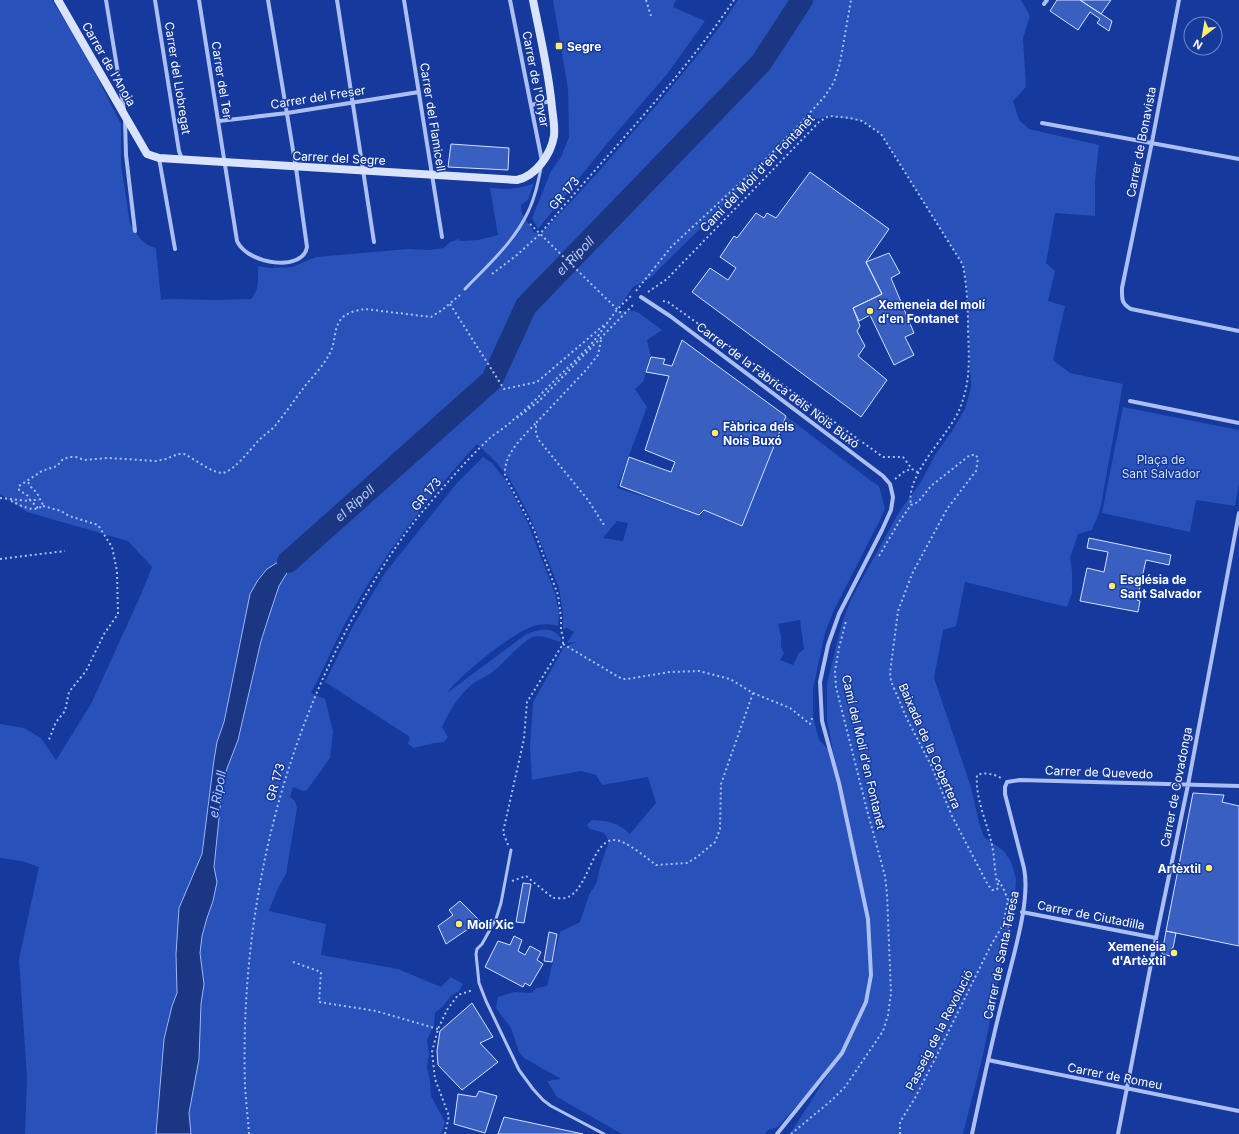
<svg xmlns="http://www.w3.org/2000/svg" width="1239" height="1134" font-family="Inter,sans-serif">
<rect width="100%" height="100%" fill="#15399c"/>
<path fill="#2851ba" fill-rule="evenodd" d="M0,0h52l31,49 38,75v41l9,59 11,16 7,5 8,3 5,52 8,-1 47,1 35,-1c10,-12 6,-20 7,-33l11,2 23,-1 24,-10 92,-8 22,1 14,-2 6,-6 9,-3 1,2 18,-1 20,-5 -8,-47c17,1 28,2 44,-5l-6,17 -7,5 1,9 12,18 6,2c42,-42 81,-88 120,-133 27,-33 55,-65 78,-101h283l9,16 -7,22 3,49 -13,14 6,19 10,9 70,16 -4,36v35l-40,-3 -9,50 9,8 -7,30 17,5 -12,54 17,13 53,11 -23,126 -8,20 -14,4 -8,24 2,13v22l-5,14 -102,-25 -9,44 -13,4 -9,48 37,109 8,36 5,14 20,14 7,11 5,17 -1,19 -32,157 -20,79h-173l49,-77 -61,70 -10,3 -3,4h-143l-65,-37 -10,-16 14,-2 -37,-21 -5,-6 -8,-24 -15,-20 2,-11 16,-5 17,1 6,-5 10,-2 13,-54 20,-10 9,-27 8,-13 3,-15 9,-26 -5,-8 -14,-4 -3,-4 5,-5c17,1 25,2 38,14l26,-31 -8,-26 -46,8 -6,-10 -15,-4 -49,9 -2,-33 3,-45 31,-55 12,-5 -9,1 7,-11 -7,-4 -4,1v-15l-4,-26 -28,-69 -22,-41 -13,-16 -19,-18c-48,52 -96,114 -130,176 -13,23 -23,49 -36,73l14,6 8,32 -3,27 -23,32 -4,1 -10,-4 -3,10 5,4 2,7 -11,66 -8,14 -9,23 57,13 -5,31 77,14 43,18 10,-10 12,7 -4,7 -8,5 -8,10 -8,7 -1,12 -7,15 2,14 -2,13 3,14 1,15 14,26 -4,12h-416l2,-56 -8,-119 20,-92 -17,-6 -22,-3v-134l24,4 17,10 15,22 35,-56 48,-105 13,-32 -24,-26 -101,-29 -27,-18zM829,116l33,5 19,13 82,131 4,22 4,100 -6,22 -13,22 -17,24 -14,27 -22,30 -48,87 -9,24 -15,60v37l11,57 -9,-27 -10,-10 -6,-23v-28l12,-56 9,-23 46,-90 5,-11 -6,-23 -9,-6 -84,-64 -45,110 -37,-16 -3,5 -84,-27 30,-81 -12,-18 8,-7 8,-25 -4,-17 15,-10 -23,-17 -5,-2h-17l16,-24 17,-9 159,-157zM617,521l11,2 -5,18 -20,-3zM800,620l4,29 -5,4 -6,12 -13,-5 4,-7 -3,-6v-11l-3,-12z
M553,0h123l-3,7 32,14 -37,52 -63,73 -67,83 -6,-11 19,-47 10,-14 8,-20 -1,-48z
M1123,407l116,23v53l-4,23 -39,-6 -6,32 -88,-19z
M483,457l9,6 13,16 22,42 28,72 4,20 -1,13c-7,-2 -14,-2 -21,-1 -22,5 -77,50 -90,68l78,-58c13,-6 28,-10 36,4l-1,3c-7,-2 -19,-8 -27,-5 -8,2 -29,25 -37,32 -6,6 -14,9 -21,13 -14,10 -26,29 -33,45l6,10 -4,5 -10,1 -20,5 -6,-4 2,-7 -85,-55 28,-56 32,-53 72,-90z"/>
<path fill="#1b3682" stroke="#9db7f6" d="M310,542l-16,19 -15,25 -10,30 -8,25 -23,99 -15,39 -9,88 3,15 -4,19 -6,17 -5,18 -2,17 4,31 -3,20 -2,55 -10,54 2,21h-35l8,-95 8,-33 5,-13 -1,-39 3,-46 23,-54 12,-94 3,-18 7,-20 26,-128 8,-14 9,-11z"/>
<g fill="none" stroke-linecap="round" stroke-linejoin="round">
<path stroke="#1b3682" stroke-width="22" id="s1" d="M288,562l204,-182 34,-74 235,-243 41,-63"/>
</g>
<path fill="#395fc1" stroke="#d3dffd" d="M1057,0h23l32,21 -3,10 -12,-8 3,-4 -10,-7 -12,18 -28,-19z
M1080,0h31l-10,14z
M451,144l58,4 -1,22 -60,-3z
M810,172l79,57 -23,33 16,32 -29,14 7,18 -3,5 8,15 -7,10 29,24 -26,37 -169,-125 18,-24 18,12 8,-12 -16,-11 14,-21 3,2 19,-25 8,5 3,-5 9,5z
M889,253l11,20 -9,5 23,55 -9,4 9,18 -20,10 -24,-50 -11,6 -6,-13 29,-14 -16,-32z
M682,340l104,76 -44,110 -38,-16 -5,5 -79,-29 9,-29 42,15 4,-10 -30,-12 24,-74 -23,-4 5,-15 14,2 -2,5 9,2z
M1089,538l82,17 -2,10 -23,-5 -9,40 3,1 -2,11 -58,-11 7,-33 17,4 4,-20 -21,-4z
M1193,793l31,2 -2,7 17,4v140l-73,-15z
M523,883l8,1 -7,39 -8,-1z
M460,901l20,20 -34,23 -8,-18 15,-11 -4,-5z
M1166,931l10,2 -3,15h-1l-2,8 -8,-2z
M549,932l8,2 -5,28 -8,-1z
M514,936l8,4 -4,11 7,4 5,-9 11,6 -4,8 6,4 -13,22 -5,-3 -2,4 -38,-20 13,-26 12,4z
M472,1003l21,34 -13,6 18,19 -36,28 -24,-25 -1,-14 3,-20z
M479,1091l18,5 -12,37 -31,-9 4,-30 18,3z
M504,1117l79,17h-85z"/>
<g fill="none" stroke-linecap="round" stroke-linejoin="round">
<path stroke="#abbff3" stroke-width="2" stroke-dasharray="2 3" stroke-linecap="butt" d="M646,0l5,16
M530,224l93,91
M492,274l25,-19 23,-21c65,-78 137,-150 194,-234
M636,291l35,-44 96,-89 32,-33 26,-29 9,-14 6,-19 11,-63
M648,292l19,-13 153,-158 9,-5 21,2 12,3 19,13 82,131c4,22 5,43 5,64 1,30 3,51 -8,79 -10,27 -55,65 -49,97
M663,301l5,1 215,155h20l9,12 7,4
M450,304l54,85 33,-7 68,-58
M601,340l-3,15 -12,15 -50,53v9l2,7 50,61 16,25
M517,418l22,-17 96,-98
M895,479l10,-8 7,-2
M0,498l29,3 1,-1 -2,-4 -9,-6v-4l23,-15 15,-5 6,-7 7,-2h6l8,3 24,-2 48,3 10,-2 12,-5h6c11,5 26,18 38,19 10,0 29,-24 36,-32 5,-5 11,-9 16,-14 11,-13 21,-28 31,-41 9,-11 20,-22 26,-35 5,-11 2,-24 12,-34 6,-5 15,-7 22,-8l66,8 11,-7 18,-15
M11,501c9,4 24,13 32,4l-6,-12 -7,-7 -3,-6
M43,506l18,5 8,5 29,9 14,22 5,24 1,43 -14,20 -18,37 -17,21 -4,19 -9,11 -8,20
M38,508l-8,-8h9
M879,556l20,-34 12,-17 7,-3 13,-16 39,-31h6l2,4 -2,12 -29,38 -35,65 -14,37 -8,62 1,8 16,38 24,46 21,51 36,69 4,5h4l2,-2v-3c-4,-13 -3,-27 -6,-40 -5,-23 -17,-47 -15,-70 8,-3 17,-1 24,3
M0,559l65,-8
M563,644l59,35h5l43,-7 29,-1 31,8 23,14 37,15 20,16 3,-8
M508,845l-5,-13 21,-93 3,-37 36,-58v-7l-2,-7v-12l-3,-23 -24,-65 -29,-54c-2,-22 18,-39 31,-53
M512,881l14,-5 27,22c4,0 11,1 15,-1 21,-9 24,-58 47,-57 10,0 32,18 41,25l31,-2 10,-6 18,-15 5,-13 1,-45 32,-91
M1008,900l5,1 -5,29 3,2
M293,962l28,10 -2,30 57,9 62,18
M249,1134c-1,-16 -3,-32 -4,-48 -5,-163 31,-329 110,-472 19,-34 39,-67 63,-97 23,-27 46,-55 72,-79 7,-6 16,-11 23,-18 15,-12 28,-26 42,-40 12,-12 26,-24 38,-38 8,-9 15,-21 23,-31 5,-6 11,-11 17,-17
M445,1134l4,-18 -14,-37 -3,-27 6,-23 9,-19 11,-15 15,-5
M791,1134l41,-34 13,-13 38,-56 5,-16 3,-22 -4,-99 -2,-18 -18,-66 -31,-123 -1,-16 4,-23 7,-27
M900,1134v-12l15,-24 20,-39 56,-114 12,-20 5,-25 -4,-10 -6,-11"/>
<path stroke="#abbff3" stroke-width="3" d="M465,289c23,-24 49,-47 63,-77 7,-14 10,-29 13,-44
M511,850l-10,53 -5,16 -14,25 -5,5 -1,5 3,29 7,18 33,69 14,19 10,11 8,6 53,28"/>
<path stroke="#abbff3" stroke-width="4" d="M106,0l18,110
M155,0l24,151 3,8
M199,0l38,241c11,24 66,31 70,6l-11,-79 -28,-168
M337,0l37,242
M404,0l38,237
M510,0l32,161
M1179,0l-27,142 -30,146c0,11 -1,15 9,21l108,22
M1044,4l3,-4
M531,105l20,-4
M125,120l1,35 9,76
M219,121l68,-8 132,-21
M1042,123l197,36
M159,158l16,91
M641,297l29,19 213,160 7,8 3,13 -2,13 -9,20 -43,84 -11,31 -8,37 2,39 17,62 29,136 3,56 -5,27 -24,51 -65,81
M1130,401l109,22
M1022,912l134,26
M988,1060l251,51
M972,1134c10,-47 20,-94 32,-140 8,-35 27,-92 20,-126l-19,-74v-7l2,-5 13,-2 219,6
M1118,1134l38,-196 32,-153 51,-272"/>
<path stroke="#dae3fd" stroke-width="8" d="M58,0l89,154 12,4 358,22c19,-4 34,-26 37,-44 1,-9 -1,-19 -2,-28 -3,-36 -12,-72 -19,-108"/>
</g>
<g fill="#ffed6d" stroke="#15399c" stroke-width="1.5">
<rect x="555" y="42" width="8" height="8" rx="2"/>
<circle cx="870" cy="311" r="4"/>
<circle cx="715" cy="433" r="4"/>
<circle cx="1112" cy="586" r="4"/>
<circle cx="1209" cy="868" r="4"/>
<circle cx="459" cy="924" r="4"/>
<circle cx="1174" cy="953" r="4"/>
</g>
<g text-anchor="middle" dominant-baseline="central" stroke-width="3" stroke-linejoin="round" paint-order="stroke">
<g font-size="12" font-weight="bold" fill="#fff" stroke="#15399c" text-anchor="start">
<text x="567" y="46">Segre</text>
<text x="878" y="304">Xemeneia del molí<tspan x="878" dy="14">d'en Fontanet</tspan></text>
<text x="723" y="426">Fàbrica dels<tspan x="723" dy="14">Nois Buxó</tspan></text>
<text x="1120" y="579">Església de<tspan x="1120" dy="14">Sant Salvador</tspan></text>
<text x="1201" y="868" text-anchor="end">Artèxtil</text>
<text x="467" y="924">Molí Xic</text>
<text x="1166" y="946" text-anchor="end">Xemeneia<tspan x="1166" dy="14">d'Artèxtil</tspan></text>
</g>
<g font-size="12" fill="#fff" stroke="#15399c">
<text transform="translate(109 64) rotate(60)">Carrer de l'Anoia</text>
<text transform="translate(178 78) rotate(81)">Carrer del Llobregat</text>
<text transform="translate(536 79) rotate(79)">Carrer de l'Onyar</text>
<text transform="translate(222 80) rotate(81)">Carrer del Ter</text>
<text transform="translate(318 97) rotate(-9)">Carrer del Freser</text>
<text transform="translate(433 117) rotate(81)">Carrer del Flamicell</text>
<text transform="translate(1141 142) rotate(-79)">Carrer de Bonavista</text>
<text transform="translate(339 158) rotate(3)">Carrer del Segre</text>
<text transform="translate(757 173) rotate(-46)">Camí del Molí d'en Fontanet</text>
<text transform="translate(564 193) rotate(-49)">GR 173</text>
<text transform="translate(778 385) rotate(37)">Carrer de la Fàbrica dels Nois Buxó</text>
<text transform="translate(426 494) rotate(-50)">GR 173</text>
<text transform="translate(930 746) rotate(66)">Baixada de la Cobertera</text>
<text transform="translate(864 752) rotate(77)">Camí del Molí d'en Fontanet</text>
<text transform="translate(1099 772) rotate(2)">Carrer de Quevedo</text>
<text transform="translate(275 782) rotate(-74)">GR 173</text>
<text transform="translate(1176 787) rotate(-79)">Carrer de Covadonga</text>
<text transform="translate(1091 915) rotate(11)">Carrer de Ciutadilla</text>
<text transform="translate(1001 955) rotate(-78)">Carrer de Santa Teresa</text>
<text transform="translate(939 1030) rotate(-63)">Passeig de la Revolució</text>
<text transform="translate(1115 1076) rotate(11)">Carrer de Romeu</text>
</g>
<g font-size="12" fill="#d3dffd" stroke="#15399c">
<text x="1161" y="459">Plaça de<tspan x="1161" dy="14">Sant Salvador</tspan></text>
</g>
<g font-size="13" font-style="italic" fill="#b7caf9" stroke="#15399c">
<text stroke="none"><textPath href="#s1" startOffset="425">el Ripoll</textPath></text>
<text stroke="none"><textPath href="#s1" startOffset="89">el Ripoll</textPath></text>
<text transform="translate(217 794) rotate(-80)">el Ripoll</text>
</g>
</g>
<g transform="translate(1203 36) rotate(211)"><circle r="19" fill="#15399c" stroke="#7388c4"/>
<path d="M0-3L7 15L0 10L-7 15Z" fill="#ffed6d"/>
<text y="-6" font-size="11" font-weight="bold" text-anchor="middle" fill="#ffffff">N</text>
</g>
</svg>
